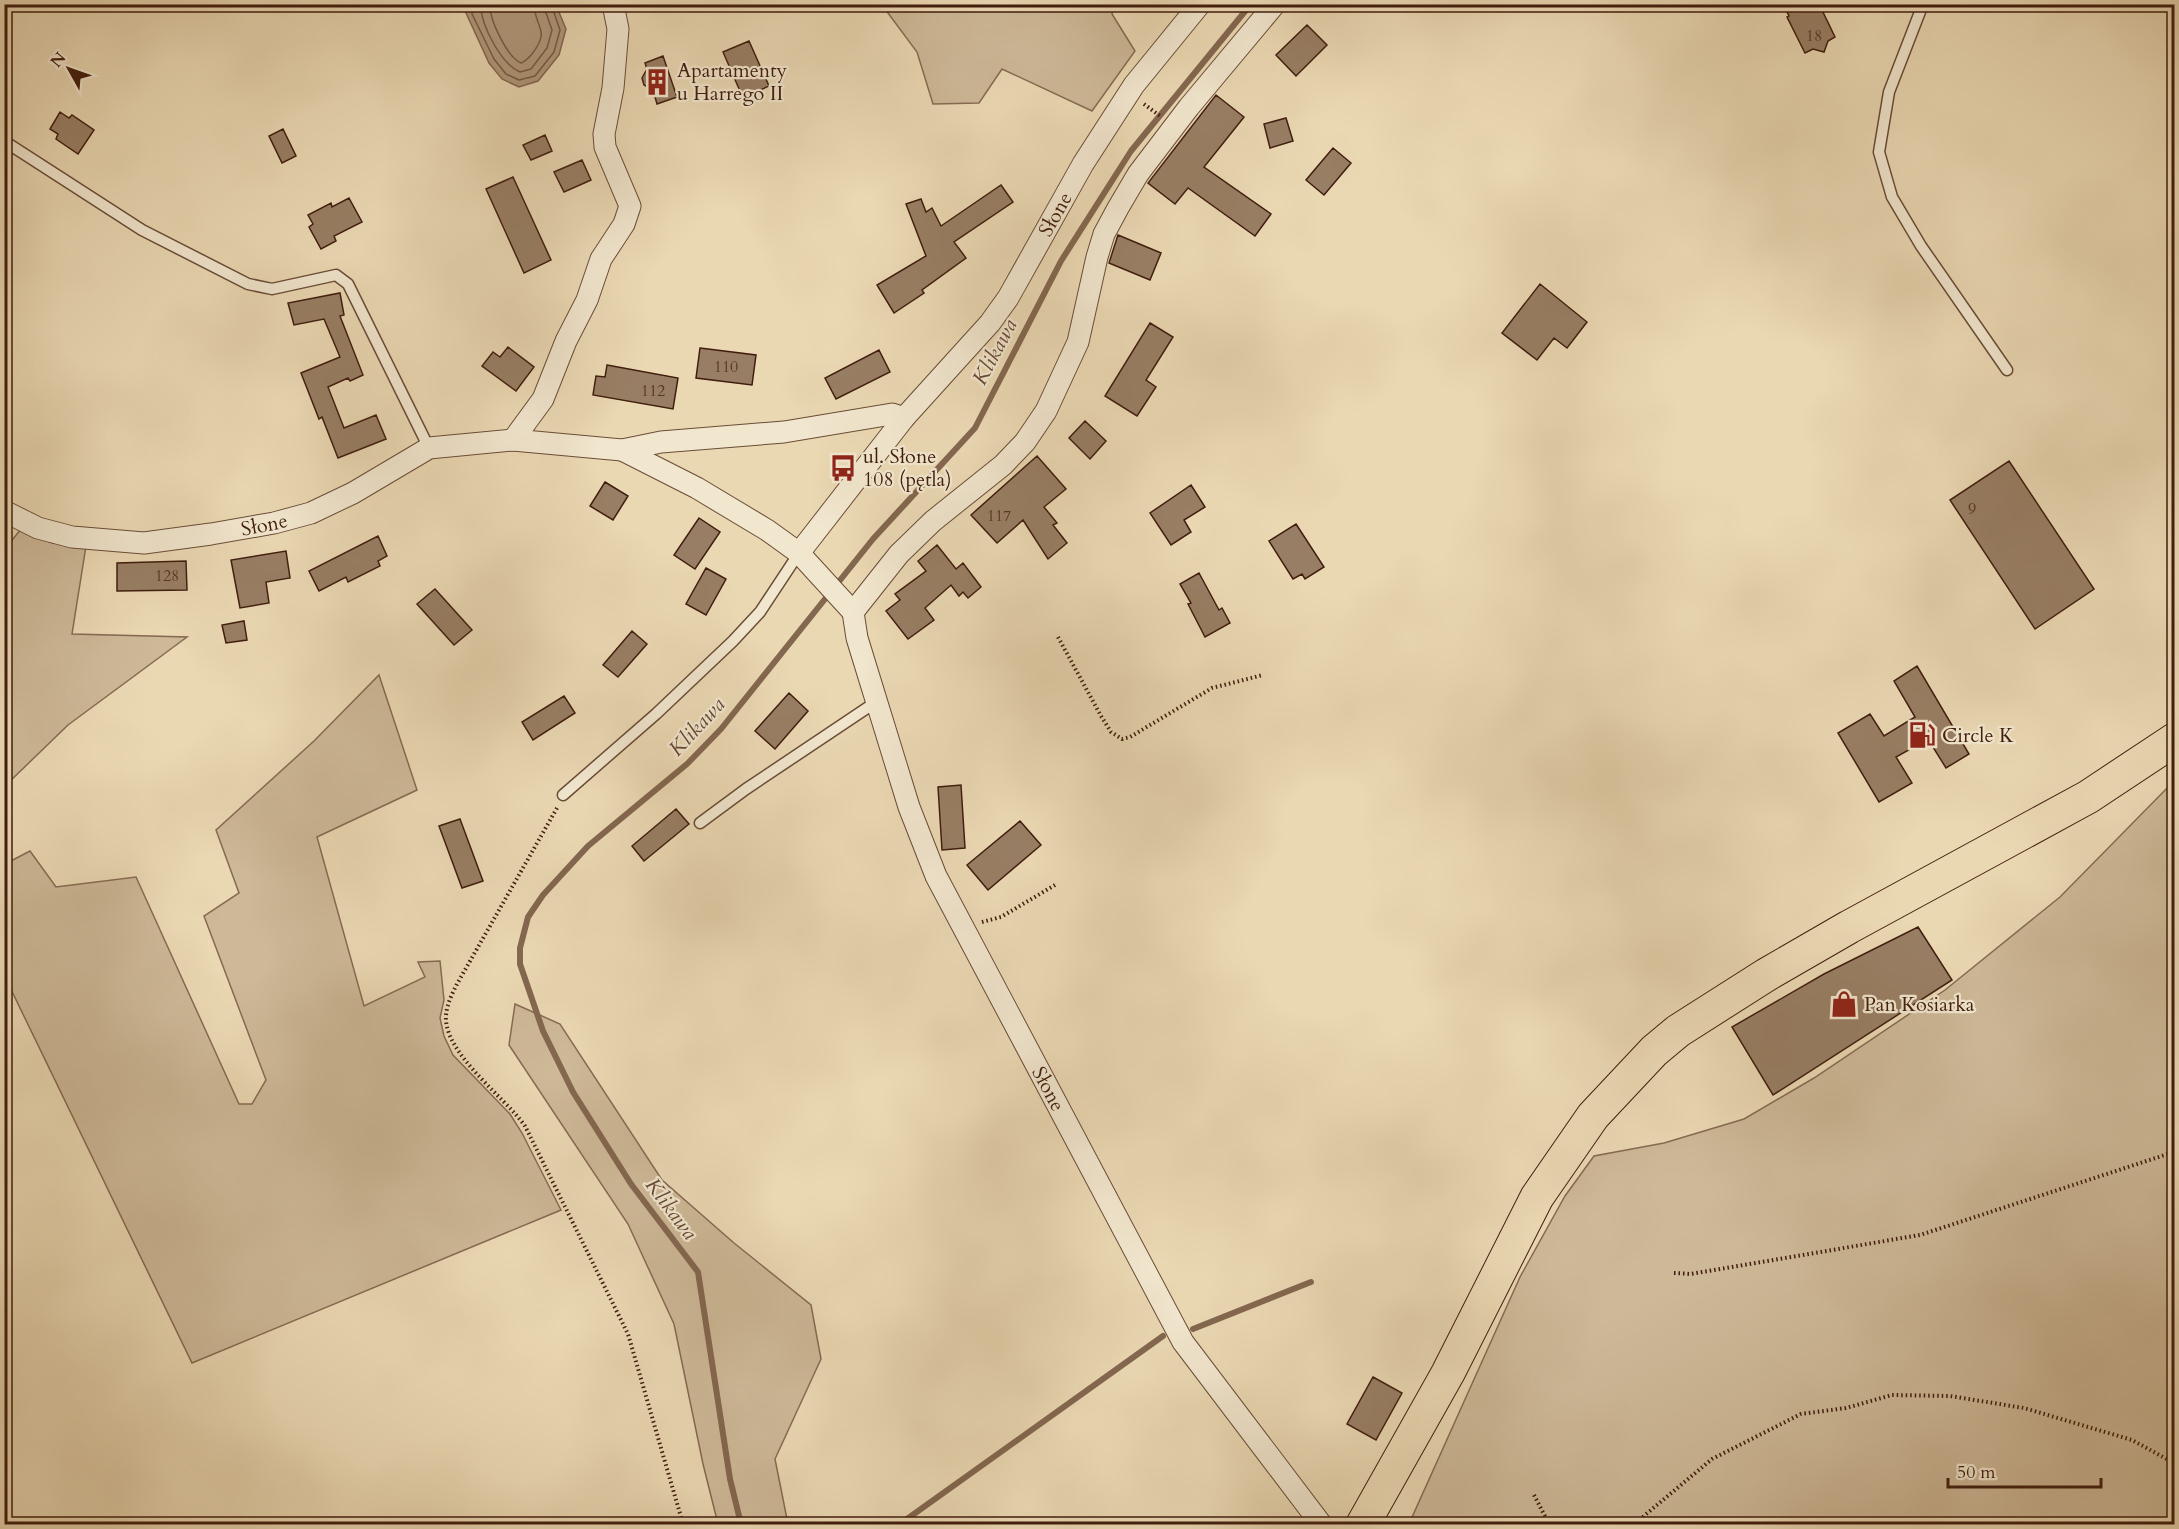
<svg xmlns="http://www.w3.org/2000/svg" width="2179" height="1529" font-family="Cardo,serif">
<rect width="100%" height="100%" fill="#ead8b3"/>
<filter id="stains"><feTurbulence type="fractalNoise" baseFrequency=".00333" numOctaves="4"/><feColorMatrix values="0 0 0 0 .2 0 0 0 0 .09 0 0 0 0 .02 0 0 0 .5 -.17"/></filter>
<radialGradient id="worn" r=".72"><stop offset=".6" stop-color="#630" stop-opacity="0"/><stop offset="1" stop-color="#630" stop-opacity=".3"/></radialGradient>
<path fill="#cdb897" stroke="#866a52" stroke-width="1.5" d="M882,5h232l-2,9 23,37 -43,60 -90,-42 -23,34 -46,1 -16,-52z
M21,529l31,14 34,3 -14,88 115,3 -119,88 -63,61v-237z
M379,675l38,115 -100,47 47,169 61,-29 -7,-15 22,-1 4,39 -4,18 4,18 9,19 57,59 12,19 39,77 -369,153 -187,-386v-113l25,-13 26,36 80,-10 103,227h13l14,-24 -62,-164 35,-23 -23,-63 98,-89z
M2174,781v743h-765l111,-247 45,-81 29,-40 70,-13 80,-24 70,-41 131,-88 115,-93z
M515,1004l45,20 102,156 72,63 77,62 10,54 -46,100 13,65h-70l-15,-60 -29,-140 -46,-100 -119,-179z"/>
<path fill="#b0987b" stroke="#83674f" stroke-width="1.5" d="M468,5h88l10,24 -7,26 -21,26 -19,6 -17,-8 -13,-16 -23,-50z"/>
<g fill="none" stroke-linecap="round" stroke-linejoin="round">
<path stroke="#785a44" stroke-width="1.5" d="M473,4l-1,10 22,45 12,15 13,6 16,-4 19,-24 6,-22 -9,-26
M481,4c-1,20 20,60 39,68l11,-3 16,-21 5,-18 -9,-26
M490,4c-1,15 17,53 31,59 5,-2 7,-5 11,-9 19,-25 3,-25 2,-50"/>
<path stroke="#83674f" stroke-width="6" d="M1193,1329l118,-47
M741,1524l-11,-45 -32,-207 -67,-88 -58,-92 -30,-61 -23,-67v-16l8,-31 15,-22 45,-49 99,-82 34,-35 152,-190 102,-111 86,-167 70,-110 120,-147
M900,1524l263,-188"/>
</g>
<path fill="#987e64" stroke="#401d0e" stroke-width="1.5" d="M1783,4h36l16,33 -7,4 -4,11 -11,-3 -8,4 -18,-36 2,-1z
M1307,25l20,20 -31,31 -20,-21z
M749,41l20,45 -26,12 -20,-46z
M663,56l14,41 -20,7 -4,-14 -9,-5 -2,-7 5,-9 -2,-6z
M1216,95l28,22 -40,50 67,47 -16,22 -67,-48 -13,16 -27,-21z
M60,112l9,6 3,-3 22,15 -16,24 -22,-15 2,-5 -8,-5z
M1286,118l7,23 -23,7 -6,-24z
M283,129l13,27 -14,7 -13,-27z
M545,135l7,16 -21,9 -8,-15z
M1333,148l18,15 -27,32 -18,-15z
M582,160l9,20 -27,12 -10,-20z
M513,177l38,83 -27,13 -38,-84z
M1001,185l12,17 -59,40 12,16 -44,32 2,3 -30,20 -17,-28 49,-29 -20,-52 15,-5 5,13 6,-4 9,18z
M349,198l13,24 -28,14 2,5 -15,8 -12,-22 4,-3 -5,-9 23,-12 1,4z
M1118,235l43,18 -11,27 -41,-17z
M1540,284l47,38 -20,26 -13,-10 -17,22 -35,-27z
M340,293l4,22 -4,1 23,59 -13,6 -2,-3 -20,9 16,41 32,-13 10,24 -48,19 -16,-41 -3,2 -18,-46 39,-16 -16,-38 -30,6 -6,-22z
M1150,323l23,14 -27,43 10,7 -19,29 -32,-20z
M508,347l26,20 -18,24 -34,-25 11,-14 7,5z
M700,348l56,7 -4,30 -56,-7z
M879,350l11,22 -54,27 -11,-21z
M607,365l71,13 -5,31 -80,-14 3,-19 9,1z
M1085,421l21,20 -16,18 -21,-21z
M1037,456l29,33 -22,18 13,16 -4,2 14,18 -19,16 -25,-39 -26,23 -26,-28z
M2009,461l85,128 -59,40 -85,-129z
M605,482l23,14 -15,24 -23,-14z
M1191,485l14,22 -21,13 7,12 -20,13 -21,-32z
M699,518l21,14 -25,37 -21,-14z
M1296,524l28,43 -19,12 -3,-5 -9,5 -24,-38z
M378,536l9,20 -9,5 2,5 -32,16 -2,-5 -27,14 -10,-20z
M937,545l19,24 7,-6 18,24 -13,11 -5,-6 -4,4 -8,-11 -26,23 9,12 -26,19 -22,-28 14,-11 -5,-6 31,-23 -8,-10z
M286,551l4,27 -24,4 3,21 -29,5 -9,-48z
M186,561l1,29 -70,1v-28z
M706,568l20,11 -20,36 -20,-11z
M1199,573l20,37 3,-2 8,15 -25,14 -17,-33 3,-1 -11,-19z
M435,589l37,41 -18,15 -37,-41z
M244,621l3,19 -21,3 -4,-18z
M632,631l15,13 -29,33 -15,-12z
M1917,666l52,88 -23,14 -18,-29 -32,18 16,26 -33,19 -41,-69 32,-19 14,22 31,-19 -21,-36z
M789,693l19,18 -33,38 -20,-18z
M564,696l11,17 -42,27 -11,-18z
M961,785l4,63 -23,2 -4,-63z
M676,809l13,15 -45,37 -12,-15z
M460,819l23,62 -21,7 -23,-62z
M1020,821l21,24 -53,45 -21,-25z
M1918,927l34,53 -179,115 -41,-68 92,-53z
M1373,1377l29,16 -26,47 -29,-16z"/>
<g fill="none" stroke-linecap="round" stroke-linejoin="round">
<defs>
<path id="service" d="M1923,4l-34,88 -10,60 13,45 29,49 86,124
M4,141l138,89 106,54 24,5 64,-14 12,9 81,164
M563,795l93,-81 77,-73 27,-29 39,-59
M700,823l46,-34 130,-87"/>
<g id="minor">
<path d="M513,440l30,-41 23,-58 21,-41 14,-41 23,-35 6,-18 -25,-59 -1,-13 9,-46 5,-59 -5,-25"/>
<path d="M622,450l75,38 70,42 32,23 54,59"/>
<path id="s1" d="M4,511l34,17 34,9 72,6 67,-9 63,-11 37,-10 42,-20 76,-45 84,-8 109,10 39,-8 123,-10 108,-18 12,4"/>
<path id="s2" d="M799,553l105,-135 86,-95 18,-25 75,-134 51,-79 66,-81"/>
<path id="s3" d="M853,612l4,26 52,169 27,69 247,466 138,182"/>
<path d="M853,612l46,-58 34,-33 70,-56 22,-23 21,-31 32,-69 19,-85 7,-23 14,-26 20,-34 51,-67 86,-103"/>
</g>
<path id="trunk" d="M1363,1524l85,-151 89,-176 56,-81 61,-65 24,-20 88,-56 83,-48 239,-130 86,-57"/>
</defs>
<use href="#service" stroke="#6a4c37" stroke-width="13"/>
<use href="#minor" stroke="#6a4c37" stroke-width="23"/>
<use href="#trunk" stroke="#401d0e" stroke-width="35"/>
<path stroke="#401d0e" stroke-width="4" stroke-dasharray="1.5 3" stroke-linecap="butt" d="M1144,104l16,12
M1058,637l43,79 10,16 11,7 8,-2 82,-49 51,-13
M557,808l-100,176c-5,10 -10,20 -11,31 -3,38 58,81 79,111l103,208 55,190
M982,922l19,-5 54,-32
M1674,1273l17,1 229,-39 254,-83
M1534,1495l15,29
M1637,1524l8,-9 67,-56 89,-45 45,-6 46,-13 58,1 74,12 108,32 42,23"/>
<use href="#service" stroke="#f1e6ce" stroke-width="10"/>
<use href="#minor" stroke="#f1e6ce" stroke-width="21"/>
<use href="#trunk" stroke="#ead8b3" stroke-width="33"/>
</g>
<defs>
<symbol id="building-bare" viewBox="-9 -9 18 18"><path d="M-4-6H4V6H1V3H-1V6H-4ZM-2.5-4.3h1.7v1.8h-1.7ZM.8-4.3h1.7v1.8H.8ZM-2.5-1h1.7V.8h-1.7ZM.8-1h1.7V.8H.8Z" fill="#8f2418" stroke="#f1e6ce" stroke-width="2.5" paint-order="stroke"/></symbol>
<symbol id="bus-bare" viewBox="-9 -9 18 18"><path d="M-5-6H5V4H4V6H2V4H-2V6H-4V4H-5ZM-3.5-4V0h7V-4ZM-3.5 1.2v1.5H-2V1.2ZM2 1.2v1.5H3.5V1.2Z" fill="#8f2418" stroke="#f1e6ce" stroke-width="2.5" paint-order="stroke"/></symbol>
<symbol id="fuel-bare" viewBox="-9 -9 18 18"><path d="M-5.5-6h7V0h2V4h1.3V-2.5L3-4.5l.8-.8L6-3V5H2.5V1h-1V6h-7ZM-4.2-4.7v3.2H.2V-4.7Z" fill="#8f2418" stroke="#f1e6ce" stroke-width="2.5" paint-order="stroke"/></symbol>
<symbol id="shop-bare" viewBox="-9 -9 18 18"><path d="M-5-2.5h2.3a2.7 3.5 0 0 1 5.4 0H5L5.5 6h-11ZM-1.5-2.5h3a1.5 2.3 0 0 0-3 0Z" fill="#8f2418" stroke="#f1e6ce" stroke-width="2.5" paint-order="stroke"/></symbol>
</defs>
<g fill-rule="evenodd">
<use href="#building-bare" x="638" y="63" width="38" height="38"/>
<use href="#bus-bare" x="824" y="449" width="38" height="38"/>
<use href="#fuel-bare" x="1903" y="716" width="38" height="38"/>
<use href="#shop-bare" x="1825" y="985" width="38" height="38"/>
</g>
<g text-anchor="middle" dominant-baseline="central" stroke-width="4.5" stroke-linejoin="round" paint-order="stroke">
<g font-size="16" fill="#563524">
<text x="1814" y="36">18</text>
<text x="726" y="367">110</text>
<text x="653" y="391">112</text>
<text x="1972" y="509">9</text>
<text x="999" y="516">117</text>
<text x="167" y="576">128</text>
</g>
<g font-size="20" fill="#401d0e" stroke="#f1e6ce" text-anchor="start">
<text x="677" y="70">Apartamenty<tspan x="677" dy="23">u Harrego II</tspan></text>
<text x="863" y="456">ul. Słone<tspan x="863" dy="23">108 (pętla)</tspan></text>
<text x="1942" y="735">Circle K</text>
<text x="1864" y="1004">Pan Kosiarka</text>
</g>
<g font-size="20" fill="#401d0e" stroke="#f1e6ce">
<text stroke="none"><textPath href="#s2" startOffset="426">Słone</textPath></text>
<text stroke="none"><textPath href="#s1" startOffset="267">Słone</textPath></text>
<text stroke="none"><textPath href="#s3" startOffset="518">Słone</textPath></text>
</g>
<g font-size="21" font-style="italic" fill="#674834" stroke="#f1e6ce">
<text transform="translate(995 352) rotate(-62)">Klikawa</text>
<text transform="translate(697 727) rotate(-47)">Klikawa</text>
<text transform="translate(671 1209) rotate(53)">Klikawa</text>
</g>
</g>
<rect width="2179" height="1529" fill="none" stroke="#ead8b3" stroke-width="24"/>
<rect x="6" y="6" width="2167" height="1517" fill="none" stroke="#401d0e" stroke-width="3"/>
<rect x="12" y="12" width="2155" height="1505" fill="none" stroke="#401d0e" stroke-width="1.5"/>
<g transform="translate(69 69) rotate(310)" stroke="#f1e6ce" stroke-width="4.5" paint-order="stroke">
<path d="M0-4.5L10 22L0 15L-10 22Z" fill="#401d0e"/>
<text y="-9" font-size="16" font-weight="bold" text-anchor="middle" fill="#401d0e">N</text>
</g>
<path d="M1948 1478v9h153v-9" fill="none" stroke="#401d0e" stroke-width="3"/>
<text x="1957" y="1478" font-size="18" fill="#401d0e" stroke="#f1e6ce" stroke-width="4.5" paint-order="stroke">50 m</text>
<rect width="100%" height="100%" filter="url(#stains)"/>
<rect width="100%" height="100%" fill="url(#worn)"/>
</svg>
